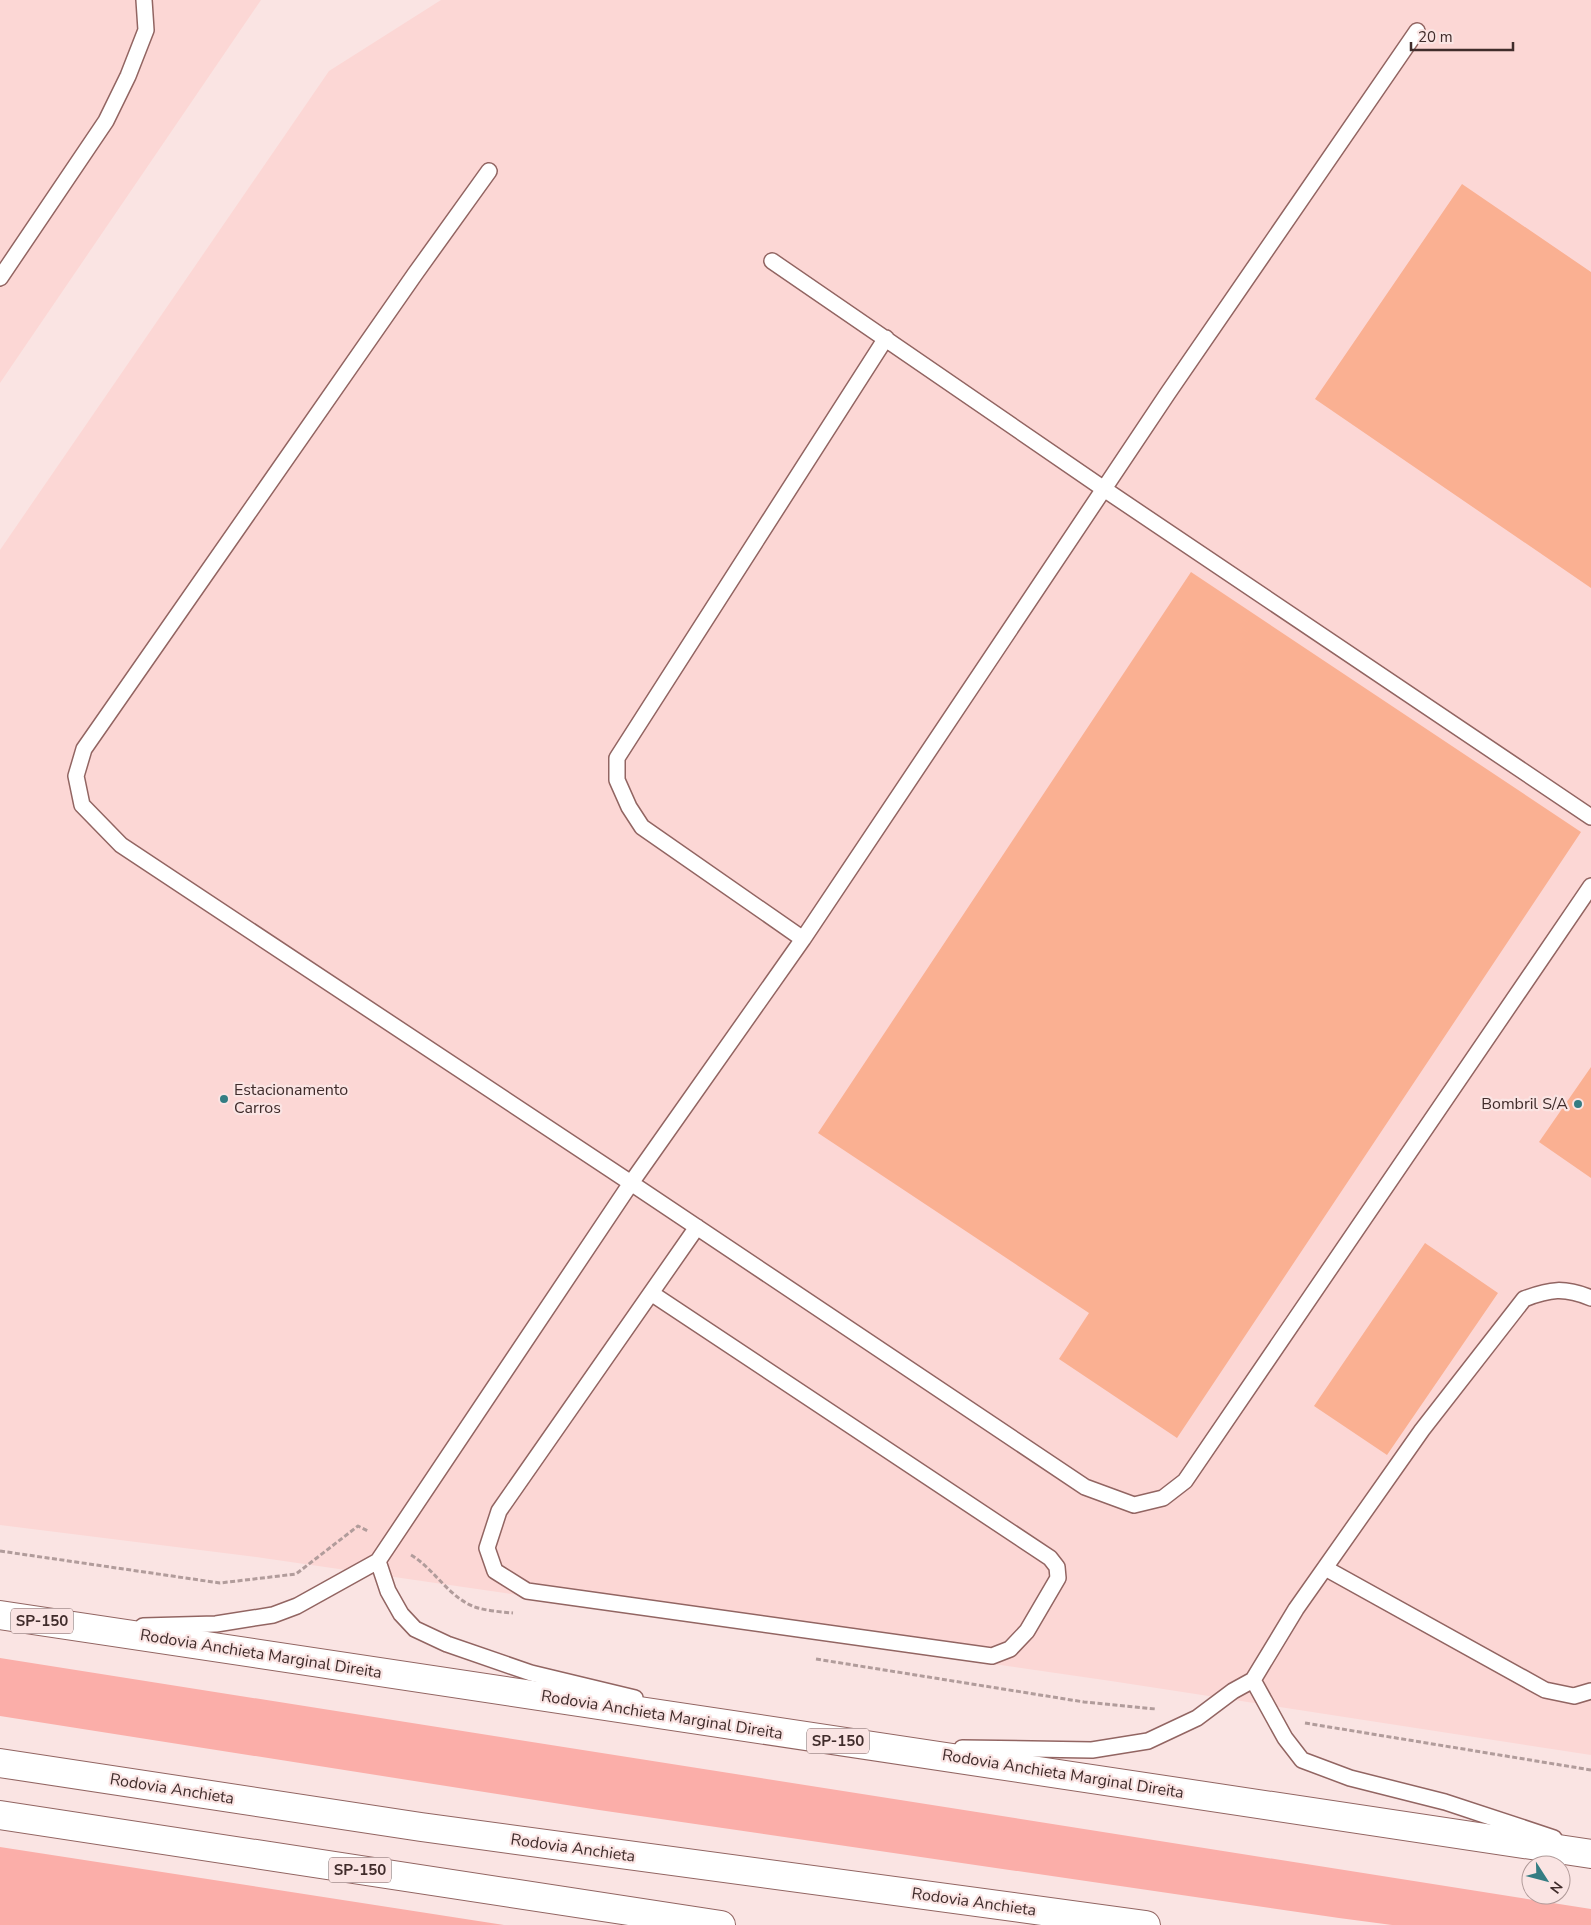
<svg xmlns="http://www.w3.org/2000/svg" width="1591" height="1925" font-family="'Nunito Sans',sans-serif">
<rect width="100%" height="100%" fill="#fae4e3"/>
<path fill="#fcd7d5" d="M0,0h261l-261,383z
M441,0h1150v1755l-480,-74 -855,-124 -256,-32v-975l329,-479z"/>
<path fill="#fbaea9" d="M0,1658l1591,251v16h-199l-53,-7 -740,-108 -599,-94z
M0,1847l504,78h-504z"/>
<path fill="#fab092" d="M1462,184l129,88v316l-276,-189z
M1191,572l390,260 -404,606 -118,-79 30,-46 -271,-180z
M1591,1067v111l-52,-36z
M1425,1243l73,50 -111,162 -73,-49z"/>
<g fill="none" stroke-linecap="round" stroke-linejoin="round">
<defs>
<path id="service" d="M489,171l-74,103 -331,475 -8,27 6,29 39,40 510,338 454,304 49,18 29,-7 22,-17 406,-595
M772,261l332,228 487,328
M0,278l106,-157 22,-45 18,-46 -2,-30
M803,939l-161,-112 -13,-20 -12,-27v-22l269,-420
M651,1293l399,265 7,9 1,11 -31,53 -17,18 -18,7 -465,-65 -32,-20 -8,-23 12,-37 198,-284
M378,1561l10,30 13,23 14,15 32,15 84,29 104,25
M1325,1568l220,122 29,6 17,-5
M143,1626l73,-2 57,-9 24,-9 81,-45 253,-378 172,-244 365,-546 249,-362
M1253,1680l32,58 17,22 48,18 95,24 109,36
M962,1748l130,2 56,-9 49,-23 36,-27 20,-11 43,-71 126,-179 102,-131c26,-10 40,-12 67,-1"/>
<path id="trunk" d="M0,1615l1591,239"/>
<path id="motorway" d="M0,1763l421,64 725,98
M0,1815l721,110"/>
</defs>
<use href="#service" stroke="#926562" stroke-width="18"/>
<use href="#trunk" stroke="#926562" stroke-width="30"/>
<use href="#motorway" stroke="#926562" stroke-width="30"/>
<path stroke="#b19c9b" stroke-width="3" stroke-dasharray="5 2.5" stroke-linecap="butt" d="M0,1551l220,32 76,-9 62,-48 10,5
M411,1555c24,14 39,45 67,53 11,3 24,4 35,5
M816,1659l268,43 72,7
M1305,1723l286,47"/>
<use href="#service" stroke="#fff" stroke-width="15"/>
<use href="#trunk" stroke="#fff" stroke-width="28"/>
<use href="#motorway" stroke="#fff" stroke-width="28"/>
</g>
<g fill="#347d83" stroke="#fae4e3" stroke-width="2">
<circle cx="224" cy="1099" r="5"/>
<circle cx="1578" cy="1104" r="5"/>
</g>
<g text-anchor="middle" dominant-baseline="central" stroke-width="4.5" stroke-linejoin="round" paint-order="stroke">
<g fill="#fae4e3" stroke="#786362" stroke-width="1">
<rect x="11" y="1608.5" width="62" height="25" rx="4"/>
<rect x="807" y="1728.5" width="62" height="25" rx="4"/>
<rect x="329" y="1857.5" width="62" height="25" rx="4"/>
</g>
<g font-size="15" font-weight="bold" fill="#402c2b">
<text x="42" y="1621">SP-150</text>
<text x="838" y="1741">SP-150</text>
<text x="360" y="1870">SP-150</text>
</g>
<g font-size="16" fill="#402c2b" stroke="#fae4e3" text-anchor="start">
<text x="234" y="1090">Estacionamento<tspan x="234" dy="18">Carros</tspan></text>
<text x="1568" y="1104" text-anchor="end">Bombril S/A</text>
</g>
<g font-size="16" fill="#402c2b" stroke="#fae4e3">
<text transform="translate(261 1654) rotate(9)">Rodovia Anchieta Marginal Direita</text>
<text transform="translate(662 1715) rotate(9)">Rodovia Anchieta Marginal Direita</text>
<text transform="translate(1063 1774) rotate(9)">Rodovia Anchieta Marginal Direita</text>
<text transform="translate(172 1789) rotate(9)">Rodovia Anchieta</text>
<text transform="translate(573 1848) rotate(8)">Rodovia Anchieta</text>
<text transform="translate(974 1902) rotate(8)">Rodovia Anchieta</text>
</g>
</g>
<g transform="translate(1546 1880) rotate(126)"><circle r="24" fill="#fae4e3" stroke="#b09a99"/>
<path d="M0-4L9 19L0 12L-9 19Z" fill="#347d83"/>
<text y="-8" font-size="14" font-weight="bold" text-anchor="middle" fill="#402c2b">N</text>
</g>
<path d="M1411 42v8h102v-8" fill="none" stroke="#402c2b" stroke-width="2.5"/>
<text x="1418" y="42" font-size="15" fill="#402c2b" stroke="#fae4e3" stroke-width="4" paint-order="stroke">20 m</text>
</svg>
